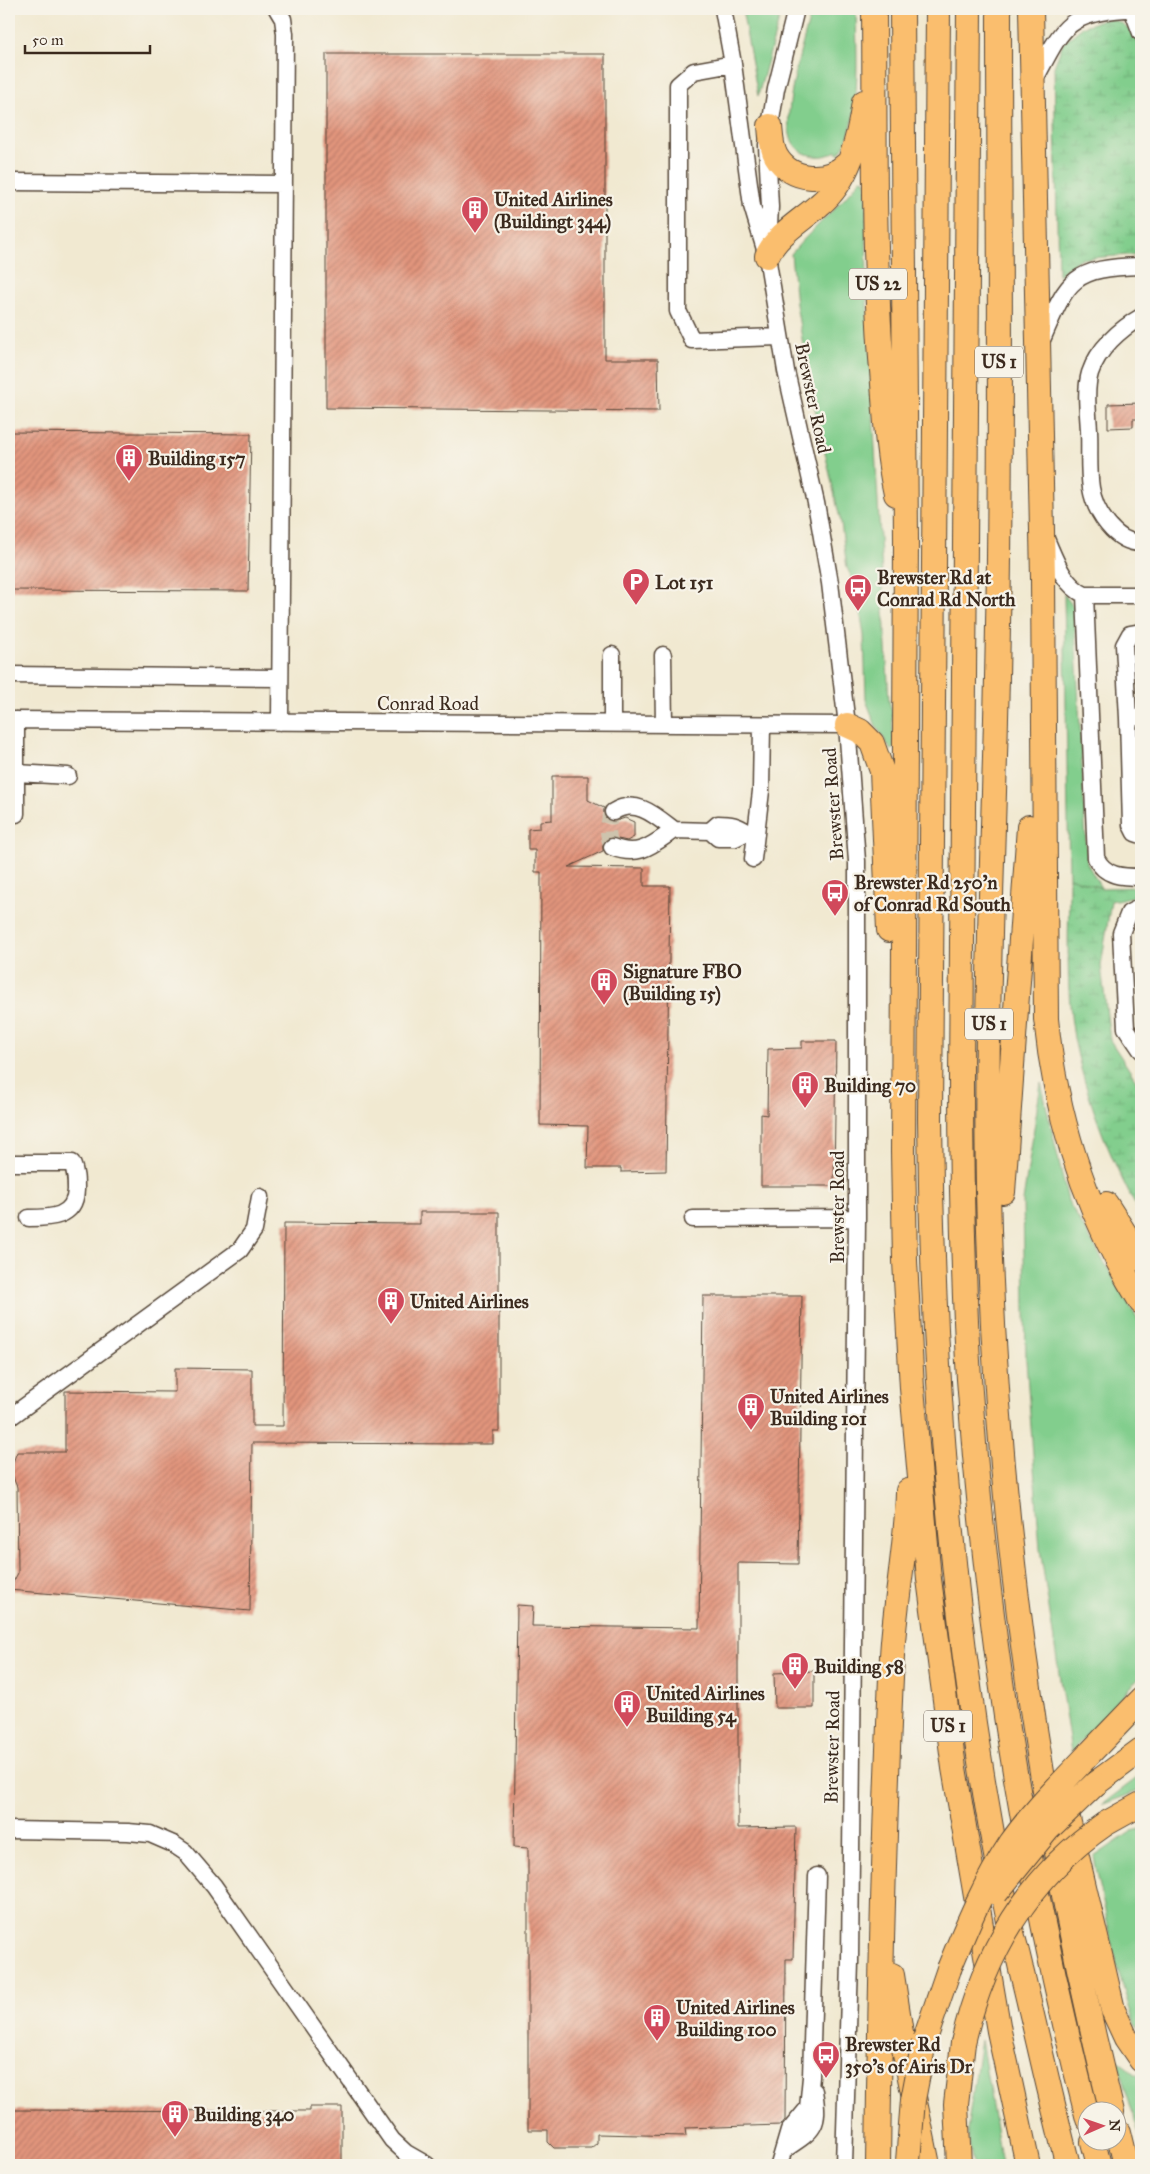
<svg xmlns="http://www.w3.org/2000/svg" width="1150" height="2174" font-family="'IM FELL Great Primer',serif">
<defs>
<pattern id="wetland-marsh" width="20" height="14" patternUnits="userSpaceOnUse" patternTransform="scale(1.25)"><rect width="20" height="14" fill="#82ce8d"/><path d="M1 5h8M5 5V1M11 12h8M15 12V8" fill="none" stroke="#71b179"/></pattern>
<pattern id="building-hatch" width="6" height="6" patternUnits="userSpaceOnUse" patternTransform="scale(1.25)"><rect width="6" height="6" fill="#e2957d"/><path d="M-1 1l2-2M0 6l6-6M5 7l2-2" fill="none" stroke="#b87a66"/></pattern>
</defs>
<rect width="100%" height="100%" fill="#f7f3e8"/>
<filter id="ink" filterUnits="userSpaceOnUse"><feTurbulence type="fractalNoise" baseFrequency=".02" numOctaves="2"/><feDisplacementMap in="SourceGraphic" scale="10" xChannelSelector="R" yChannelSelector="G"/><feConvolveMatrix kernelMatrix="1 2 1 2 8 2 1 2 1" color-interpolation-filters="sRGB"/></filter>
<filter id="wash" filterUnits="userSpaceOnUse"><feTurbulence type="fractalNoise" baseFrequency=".0096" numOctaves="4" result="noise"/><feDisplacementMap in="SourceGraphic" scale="20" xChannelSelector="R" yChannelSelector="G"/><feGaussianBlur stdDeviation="1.12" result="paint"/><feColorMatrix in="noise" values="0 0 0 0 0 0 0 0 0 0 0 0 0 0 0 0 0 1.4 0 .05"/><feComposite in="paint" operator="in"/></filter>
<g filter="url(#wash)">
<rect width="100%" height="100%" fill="#f1e9d1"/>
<path fill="#82ce8d" stroke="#5e7c56" d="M742,9h40l-24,87z
M812,9h44c0,36 7,119 -18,145l-2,-3c-9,6 -19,7 -29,3 -7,-2 -14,-9 -16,-16 -10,-25 14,-102 21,-129z
M861,179l5,2 1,123 22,397 3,11 2,37 -3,1 -15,-24 -10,-26 -2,-65 -8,-49 -9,-18 -6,-45 -30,-132 -15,-87 -5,-50c22,-27 48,-46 70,-75z
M1064,594l10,14 13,255 14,25 -32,-11z
M1041,1083l27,118 73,124v351l-70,76 -31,-203 -14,-189 -3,-159z
M1141,1775v15l-40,15z
M1141,1829v203l-6,-6 -19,-62 -22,-107 38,-26z
M981,2040l21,125h-29l-6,-35z
M1117,2060l24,18v63z"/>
<path fill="url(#wetland-marsh)" stroke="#5e7c56" d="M1106,19c19,0 29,16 35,32v203l-62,5 -21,16 -4,-208 9,-24 21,-17z
M1069,877l32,11 40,-1v8l-30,6 -10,65 9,74 31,48v128c-30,-55 -55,-117 -67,-178 -9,-53 -5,-108 -5,-161z"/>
<g id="blocks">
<path fill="url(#building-hatch)" d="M326,54h279v305h53l1,52 -333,-3z
M1141,403v16h-8v8l-25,1v-24z
M9,432l242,2 -3,157 -239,-1z
M552,776h36v24l16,8v8l3,4 6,2 12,-4 9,4v15l-7,4 -18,-4 -6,7v7l-35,16 76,1v18h26l-4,285 -45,1v-4h-34l1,-42 -48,-1 1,-253h-6v-22h-7v-21l12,-1v-7l12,-1z
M802,1041h34l-2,145h-73v-72l6,1 1,-66 34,-1z
M420,1212h79v219h-6v13l-241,-1 -2,168 -241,-21 9,-17 -1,-86 -7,-17 7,-18h48v-61l110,1v-24l77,1v57h31l1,-203 136,1z
M703,1296h99l-4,268 -60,-1v265l58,-1 -3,132h-7l-1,161 -4,5 -96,3 1,8 -89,-2v9l-6,5h-37l-6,-6v-12h-20v-282l-14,-1 3,-242 16,1 -1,20 167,2z
M814,1671v37h-39l-1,-35z
M310,2107h32v58h-333v-55l301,1z"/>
</g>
</g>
<g filter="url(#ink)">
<use href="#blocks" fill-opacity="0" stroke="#564739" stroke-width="1"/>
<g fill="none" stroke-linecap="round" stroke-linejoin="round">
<path stroke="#cdc3ad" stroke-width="16" stroke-dasharray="16 8" stroke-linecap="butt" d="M612,847c-5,-12 -6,-24 1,-35"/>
<defs>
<path id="minor" d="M277,9l6,10 2,15 -5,688
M723,9l10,55 19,142 15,50 19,115 30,132 14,80 17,142 10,136v357l-7,744 -6,203
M1132,9l9,24
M733,64l-39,7 -16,14v226l14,29 88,-3
M1034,81c27,-50 30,-68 91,-72
M9,182l275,2
M768,244l2,-37 -3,-62 9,-56 20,-80
M1141,317c-21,12 -43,32 -51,56 -5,17 -2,39 -1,57 1,19 -1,39 2,58 4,24 24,55 50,55
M1041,342c27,-62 29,-74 100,-76
M1046,539c9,20 17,46 39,56h56
M1085,595l11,263c9,19 27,19 45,19
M612,655v69
M663,655l1,69
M9,675l270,3
M1141,717l-13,1 3,107 4,8 6,2
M1128,718l-4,-73 6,-11 11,-2
M9,720l838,5
M17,773l51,3
M16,814v-94
M674,830l36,1 8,7h17l12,-6h8
M710,831l8,-7c13,0 19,1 29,8
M612,847c27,11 40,-2 62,-17 -18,-14 -38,-33 -61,-18
M753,859l8,-68 1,-66
M1141,907l-12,6 -8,20 5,95 15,22
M13,1163h59c4,9 4,17 4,27 -1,28 -26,28 -47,28
M693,1219l164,-1
M9,1418l231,-168 14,-20 6,-33
M9,1830l119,2 22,2 23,10 12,8 29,34 178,254 14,13 21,12
M785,2149c29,-19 35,-22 29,-58
M779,2165l10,-34 19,-23 3,-31 6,-201"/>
<path id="highway" d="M874,9c1,116 -1,233 7,349 4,46 5,91 15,136
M902,9l4,531 -3,612 2,109 7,127 17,191 25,189 45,263 29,134
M938,9l-8,1110c2,265 24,533 77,793 4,19 10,38 14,57 16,65 30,131 47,196
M969,9l-8,1069c0,100 2,200 8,301 17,249 57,498 119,740
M999,9c0,205 3,410 -1,616 -3,201 -15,403 -9,605 9,298 51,592 123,882
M1031,9l12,569 3,441c10,100 42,197 95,283
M770,126c1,10 1,21 6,30 15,26 51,27 71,8
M767,256c10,-22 34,-35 52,-51 30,-24 40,-67 45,-103
M847,725l13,6 12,12 10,28 7,159
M1003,1192l26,-365
M1106,1204l35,55
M1089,1754l52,-54
M1095,1784l46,-34
M1062,1793l51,217 13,28 15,22
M1105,1824l36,-20
M892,1975l10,64 26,126
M924,2042l25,-73
M1118,2132l8,33
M1093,2142l6,23
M878,2165c2,-170 6,-340 14,-509 3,-56 15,-110 16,-165
M959,2165l-3,-61 7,-61"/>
</defs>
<use href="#minor" stroke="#564739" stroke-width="19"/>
<use href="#highway" stroke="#564739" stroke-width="26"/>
<use href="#minor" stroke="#fff" stroke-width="16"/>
<use href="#highway" stroke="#fabe6e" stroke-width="24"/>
<defs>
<path id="highway-bridge" d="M996,1893l52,-64 47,-45
M949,1969c18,-44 36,-87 62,-126 23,-33 51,-60 78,-89
M963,2043c20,-89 67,-168 142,-219
M908,2161l5,-61 11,-58"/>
</defs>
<use href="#highway-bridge" stroke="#564739" stroke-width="26" stroke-linecap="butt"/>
<use href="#highway-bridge" stroke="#fabe6e" stroke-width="24"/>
</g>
</g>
<defs>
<symbol id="building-pin" viewBox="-11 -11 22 30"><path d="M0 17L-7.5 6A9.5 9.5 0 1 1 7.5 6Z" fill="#d1495b" stroke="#f7f3e8"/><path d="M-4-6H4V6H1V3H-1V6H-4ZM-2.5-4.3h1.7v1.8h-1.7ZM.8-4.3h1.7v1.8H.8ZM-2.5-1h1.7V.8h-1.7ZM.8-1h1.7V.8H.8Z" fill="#fff"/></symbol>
<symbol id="parking-pin" viewBox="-11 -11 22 30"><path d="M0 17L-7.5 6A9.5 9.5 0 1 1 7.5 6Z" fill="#d1495b" stroke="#f7f3e8"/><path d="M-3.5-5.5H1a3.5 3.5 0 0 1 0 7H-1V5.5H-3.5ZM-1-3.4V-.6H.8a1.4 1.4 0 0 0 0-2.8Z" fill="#fff"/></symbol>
<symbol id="bus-pin" viewBox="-11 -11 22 30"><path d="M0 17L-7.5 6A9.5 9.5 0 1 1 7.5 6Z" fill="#d1495b" stroke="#f7f3e8"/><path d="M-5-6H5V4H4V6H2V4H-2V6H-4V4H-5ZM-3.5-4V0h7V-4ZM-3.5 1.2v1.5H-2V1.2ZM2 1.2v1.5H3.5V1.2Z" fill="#fff"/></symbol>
</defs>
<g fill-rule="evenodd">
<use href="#building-pin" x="459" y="194" width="32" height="43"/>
<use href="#building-pin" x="113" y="442" width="32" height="43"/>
<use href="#parking-pin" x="620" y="566" width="32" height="43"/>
<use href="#bus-pin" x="842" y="572" width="32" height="43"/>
<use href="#bus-pin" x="819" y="877" width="32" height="43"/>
<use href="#building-pin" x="588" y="966" width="32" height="43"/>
<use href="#building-pin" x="789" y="1069" width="32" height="43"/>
<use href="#building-pin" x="375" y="1285" width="32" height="43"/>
<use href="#building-pin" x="735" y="1391" width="32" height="43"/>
<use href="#building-pin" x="779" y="1650" width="32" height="43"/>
<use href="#building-pin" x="611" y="1688" width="32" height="43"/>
<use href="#building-pin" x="641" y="2002" width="32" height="43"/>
<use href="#bus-pin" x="810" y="2039" width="32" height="43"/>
<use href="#building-pin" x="159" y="2098" width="32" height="43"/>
</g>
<g text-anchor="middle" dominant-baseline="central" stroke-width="4.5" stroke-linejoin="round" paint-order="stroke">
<g fill="#f7f3e8" stroke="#73665b" stroke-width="1">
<rect x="849" y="268.5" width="58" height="31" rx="4"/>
<rect x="975" y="346.5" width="48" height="31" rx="4"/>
<rect x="965" y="1008.5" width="48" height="31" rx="4"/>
<rect x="924" y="1710.5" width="48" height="31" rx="4"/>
</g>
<g font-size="18" font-weight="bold" fill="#3b2a1e">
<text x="878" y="284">US 22</text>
<text x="999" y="362">US 1</text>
<text x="989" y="1024">US 1</text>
<text x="948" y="1726">US 1</text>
</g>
<g font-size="19" font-weight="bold" fill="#3b2a1e" stroke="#f7f3e8" text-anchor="start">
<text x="494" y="199">United Airlines<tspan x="494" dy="22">(Buildingt 344)</tspan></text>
<text x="148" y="458">Building 157</text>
<text x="877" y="577">Brewster Rd at<tspan x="877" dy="22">Conrad Rd North</tspan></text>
<text x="655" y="582">Lot 151</text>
<text x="854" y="882">Brewster Rd 250'n<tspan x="854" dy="22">of Conrad Rd South</tspan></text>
<text x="623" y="971">Signature FBO<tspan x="623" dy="22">(Building 15)</tspan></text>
<text x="824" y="1085">Building 70</text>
<text x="410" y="1301">United Airlines</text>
<text x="770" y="1396">United Airlines<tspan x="770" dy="22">Building 101</tspan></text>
<text x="814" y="1666">Building 58</text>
<text x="646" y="1693">United Airlines<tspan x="646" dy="22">Building 54</tspan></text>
<text x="676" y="2007">United Airlines<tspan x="676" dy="22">Building 100</tspan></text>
<text x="845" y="2044">Brewster Rd<tspan x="845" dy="22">350's of Airis Dr</tspan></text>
<text x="194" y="2114">Building 340</text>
</g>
<g font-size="19" fill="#3b2a1e" stroke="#f7f3e8">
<text transform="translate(813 398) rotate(78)">Brewster Road</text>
<text x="428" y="703">Conrad Road</text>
<text transform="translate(833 804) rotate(-94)">Brewster Road</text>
<text transform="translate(837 1207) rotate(-90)">Brewster Road</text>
<text transform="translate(832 1747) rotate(-89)">Brewster Road</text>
</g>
</g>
<rect width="1150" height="2174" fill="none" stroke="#f7f3e8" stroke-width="30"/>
<g transform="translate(1102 2126) rotate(88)"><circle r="24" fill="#f7f3e8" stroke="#aca397"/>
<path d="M0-4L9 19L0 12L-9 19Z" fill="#d1495b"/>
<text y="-8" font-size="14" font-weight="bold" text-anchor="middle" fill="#3b2a1e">N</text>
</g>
<path d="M25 45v8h125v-8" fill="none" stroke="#3b2a1e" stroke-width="2.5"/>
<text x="32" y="45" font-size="15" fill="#3b2a1e" stroke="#f7f3e8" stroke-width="4" paint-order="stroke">50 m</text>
</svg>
